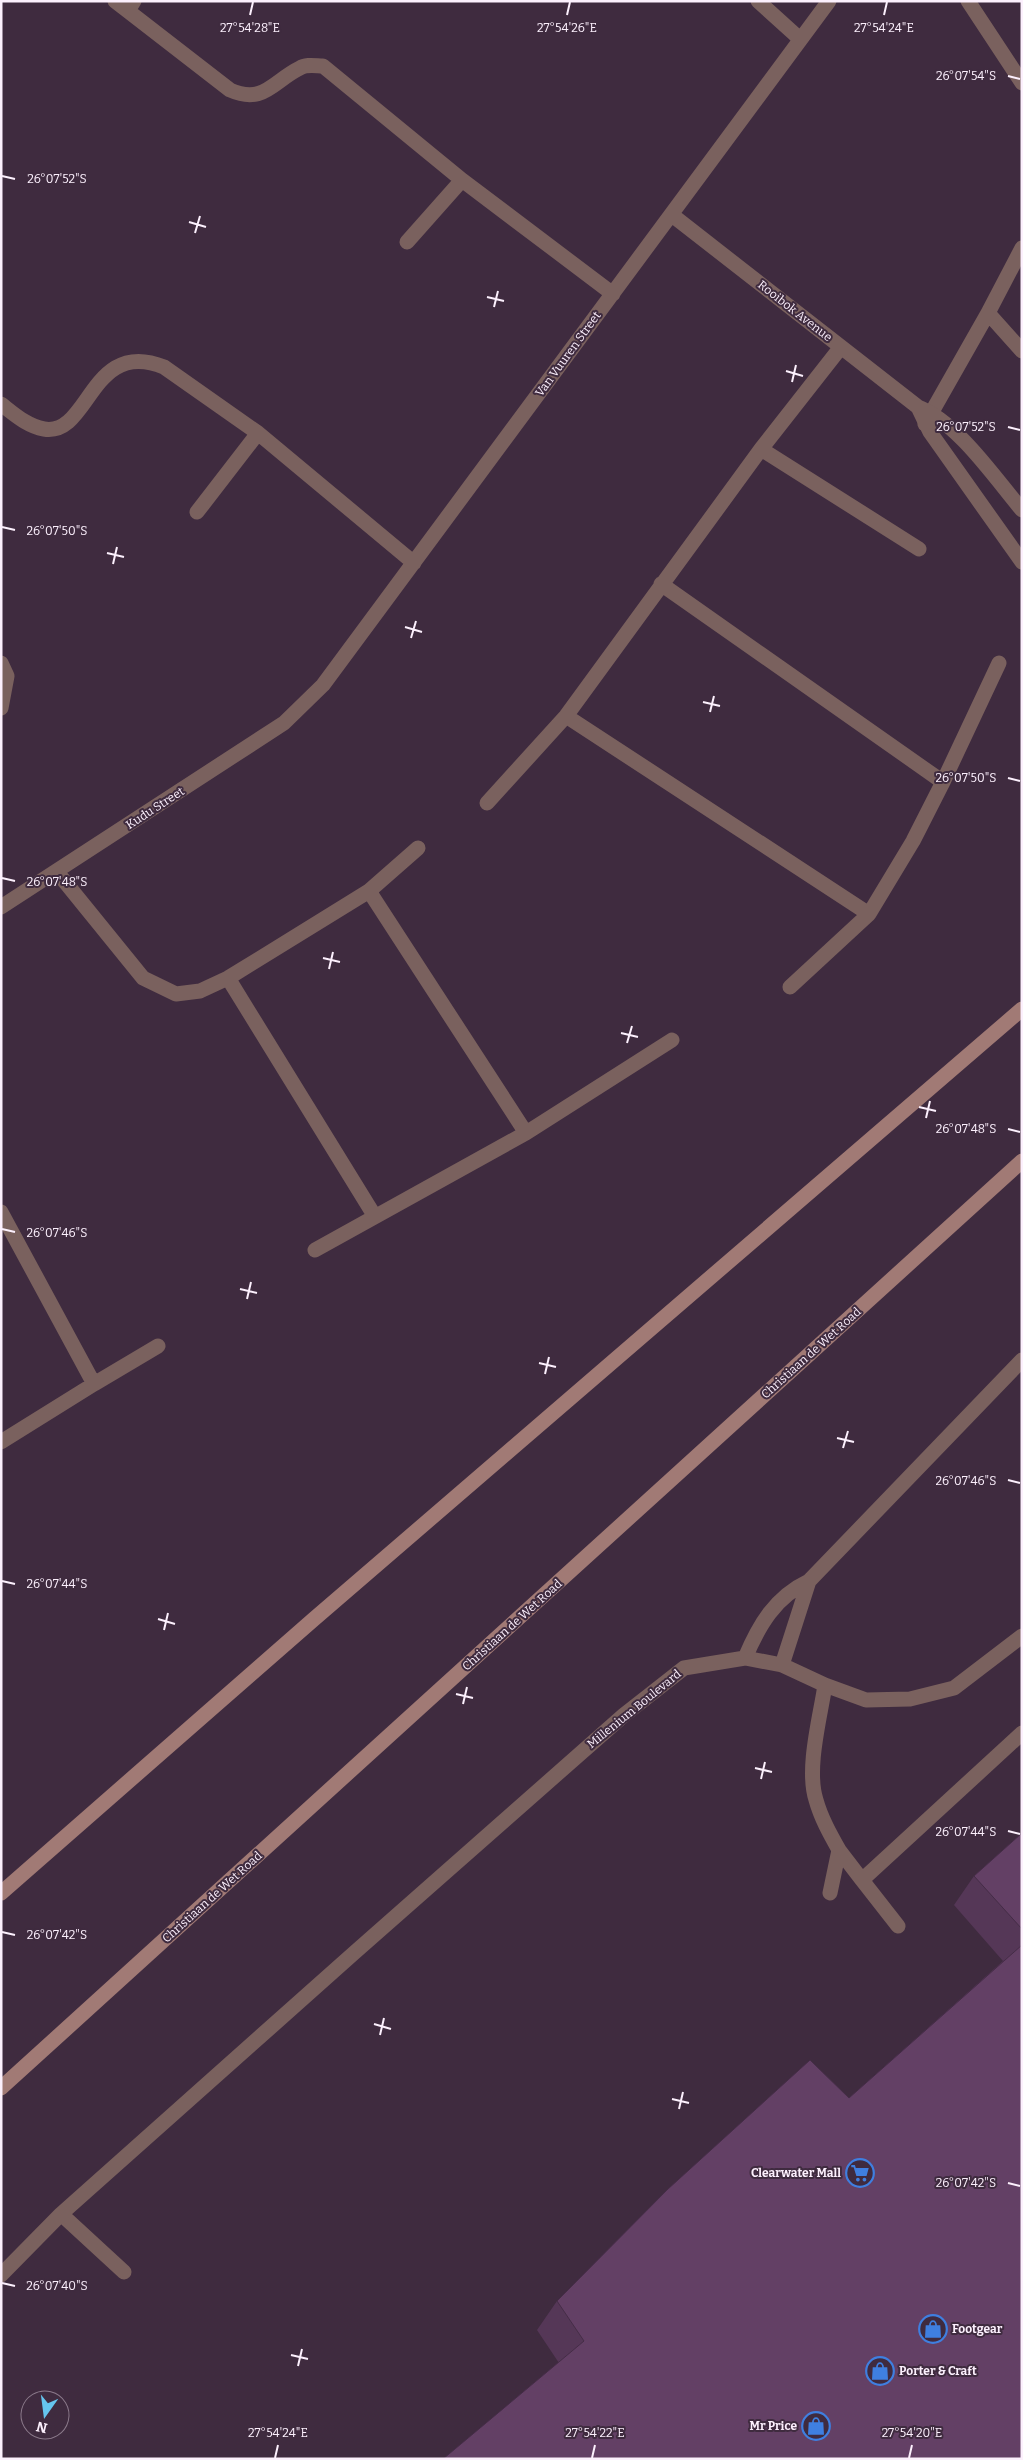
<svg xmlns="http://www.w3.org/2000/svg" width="1023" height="2460" font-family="Bitter,serif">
<rect width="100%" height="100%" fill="#3f2b3f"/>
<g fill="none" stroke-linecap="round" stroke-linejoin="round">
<path stroke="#7a615e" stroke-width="15" d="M968,1l54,82
M988,313l34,-65
M925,424l63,-111 34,38
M745,1658c14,-33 30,-61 64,-77l213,-221
M782,1665l27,-84
M825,1685c-5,33 -19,84 -9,115 5,18 14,34 23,50l-9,43
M839,1850l23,30 160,-147
M862,1880l36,46
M61,2214l63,58
M1,2275l60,-61 293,-261 270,-238 60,-47 61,-10 37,7 43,20 41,15 44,-1 44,-11 68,-52"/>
<path stroke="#7a615e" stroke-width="15" d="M115,1l13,10
M134,1l-6,10 102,79c34,15 43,-9 70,-22 6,-4 16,-2 23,-2l139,114
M758,1l42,38
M672,215l246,192c39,15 77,71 104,103
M407,242l55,-62 151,114
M1,404c13,10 26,22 43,25 46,8 46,-92 120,-62l94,66
M918,407l12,25 92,130
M761,449l158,100
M197,512l61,-79 156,130
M661,584l282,198 56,-119
M1,663l6,13 -6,32
M566,716l303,198
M487,803l79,-87 195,-267 80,-102
M57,872l86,106 33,16 24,-3 28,-13 141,-87 49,-43
M369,891l157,242 146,-93
M1,907l283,-184 39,-38 506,-684
M228,978l146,237
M790,987l79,-73 44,-73 30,-59
M1,1212l93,172 64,-38
M315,1250l211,-117
M1,1442l93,-58"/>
<path stroke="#a17a75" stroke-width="15" d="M1,1893l313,-274 708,-610
M1,2088l1021,-927"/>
</g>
<path fill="#553757" d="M1022,1833v626l-463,-96 -22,-33 20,-29 292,-203 154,-137 -49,-56 20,-29z"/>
<path fill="#634065" stroke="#452d47" d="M1022,1833v96l-48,-53z
M1022,1945v514h-579l141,-118 -27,-40 111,-112 142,-129 39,38z"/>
<path fill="none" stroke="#fcf0fd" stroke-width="2" d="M250,15l3,-13M567,15l3,-13M884,15l3,-13M1008,76l12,3M2,176l13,3M189,222l17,5M195,233l5,-17M487,297l17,4M494,307l4,-16M786,371l17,5M792,382l4,-17M1008,427l12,3M2,527l13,3M107,553l17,4M113,564l4,-17M405,627l17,5M411,638l5,-17M703,702l17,4M710,712l4,-16M1008,778l12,3M2,878l13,3M323,958l17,4M329,969l4,-17M621,1033l17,4M627,1043l5,-17M919,1107l17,4M926,1118l4,-17M1008,1129l12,3M2,1229l13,3M240,1289l17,4M247,1299l4,-17M539,1363l17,4M545,1374l4,-17M837,1438l17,4M843,1448l5,-17M1008,1480l12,3M2,1581l13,3M158,1619l17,5M164,1630l4,-17M456,1694l17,4M463,1704l4,-17M755,1768l17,4M761,1779l4,-17M1008,1831l12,3M2,1932l13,3M374,2024l17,5M380,2035l4,-17M672,2099l17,4M679,2109l4,-17M1008,2183l12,3M2,2283l13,3M291,2355l17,4M298,2366l4,-17M275,2458l3,-13M592,2458l3,-13M909,2458l3,-13"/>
<defs>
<symbol id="supermarket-ring" viewBox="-11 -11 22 22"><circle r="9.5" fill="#3f2b3f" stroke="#3f7fe0" stroke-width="1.5"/><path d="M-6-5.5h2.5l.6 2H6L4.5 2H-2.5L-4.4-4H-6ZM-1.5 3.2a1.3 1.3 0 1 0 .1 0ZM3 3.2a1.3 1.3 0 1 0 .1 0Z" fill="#3f7fe0"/></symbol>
<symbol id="shop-ring" viewBox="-11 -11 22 22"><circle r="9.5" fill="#3f2b3f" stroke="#3f7fe0" stroke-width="1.5"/><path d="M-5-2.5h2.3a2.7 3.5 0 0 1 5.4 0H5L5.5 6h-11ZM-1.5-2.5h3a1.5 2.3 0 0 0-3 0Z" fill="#3f7fe0"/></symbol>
</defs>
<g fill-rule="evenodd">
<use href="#supermarket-ring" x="844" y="2157" width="32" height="32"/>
<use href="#shop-ring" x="917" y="2313" width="32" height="32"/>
<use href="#shop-ring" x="864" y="2355" width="32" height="32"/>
<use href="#shop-ring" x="800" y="2410" width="32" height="32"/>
</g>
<g text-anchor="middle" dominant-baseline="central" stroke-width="4" stroke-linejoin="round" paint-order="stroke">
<g font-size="12" fill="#fcf0fd" stroke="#3f2b3f">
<text transform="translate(795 311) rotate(38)">Rooibok Avenue</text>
<text transform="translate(568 354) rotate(-54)">Van Vuuren Street</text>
<text transform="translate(155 808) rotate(-33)">Kudu Street</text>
<text transform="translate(811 1353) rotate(-42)">Christiaan de Wet Road</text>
<text transform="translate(512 1625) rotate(-42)">Christiaan de Wet Road</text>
<text transform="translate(634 1709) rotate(-39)">Millenium Boulevard</text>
<text transform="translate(212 1897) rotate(-42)">Christiaan de Wet Road</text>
</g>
<g font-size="12" font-weight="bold" fill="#fcf0fd" stroke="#3f2b3f" text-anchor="end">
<text x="841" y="2173">Clearwater Mall</text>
<text x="952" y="2329" text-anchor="start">Footgear</text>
<text x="899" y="2371" text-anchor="start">Porter &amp; Craft</text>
<text x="797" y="2426">Mr Price</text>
</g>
</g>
<g font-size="12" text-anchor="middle" fill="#fcf0fd" stroke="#3f2b3f" stroke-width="4" stroke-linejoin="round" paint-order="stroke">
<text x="250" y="32">27°54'28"E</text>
<text x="567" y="32">27°54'26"E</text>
<text x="884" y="32">27°54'24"E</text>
<text x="966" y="80">26°07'54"S</text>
<text x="57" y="183">26°07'52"S</text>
<text x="966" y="431">26°07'52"S</text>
<text x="57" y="535">26°07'50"S</text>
<text x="966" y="782">26°07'50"S</text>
<text x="57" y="886">26°07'48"S</text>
<text x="966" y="1133">26°07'48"S</text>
<text x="57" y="1237">26°07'46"S</text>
<text x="966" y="1485">26°07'46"S</text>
<text x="57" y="1588">26°07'44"S</text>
<text x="966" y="1836">26°07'44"S</text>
<text x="57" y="1939">26°07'42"S</text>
<text x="966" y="2187">26°07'42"S</text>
<text x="57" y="2290">26°07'40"S</text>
<text x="278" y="2437">27°54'24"E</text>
<text x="595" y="2437">27°54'22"E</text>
<text x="912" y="2437">27°54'20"E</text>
</g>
<rect width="1023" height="2460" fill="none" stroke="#fcf0fd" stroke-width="5"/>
<g transform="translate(45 2415) rotate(194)"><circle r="24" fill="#3f2b3f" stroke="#8b7a8b"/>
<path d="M0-4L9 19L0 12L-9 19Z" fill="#65c5ee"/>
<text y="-8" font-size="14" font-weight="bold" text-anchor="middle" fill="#fcf0fd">N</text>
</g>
</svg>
